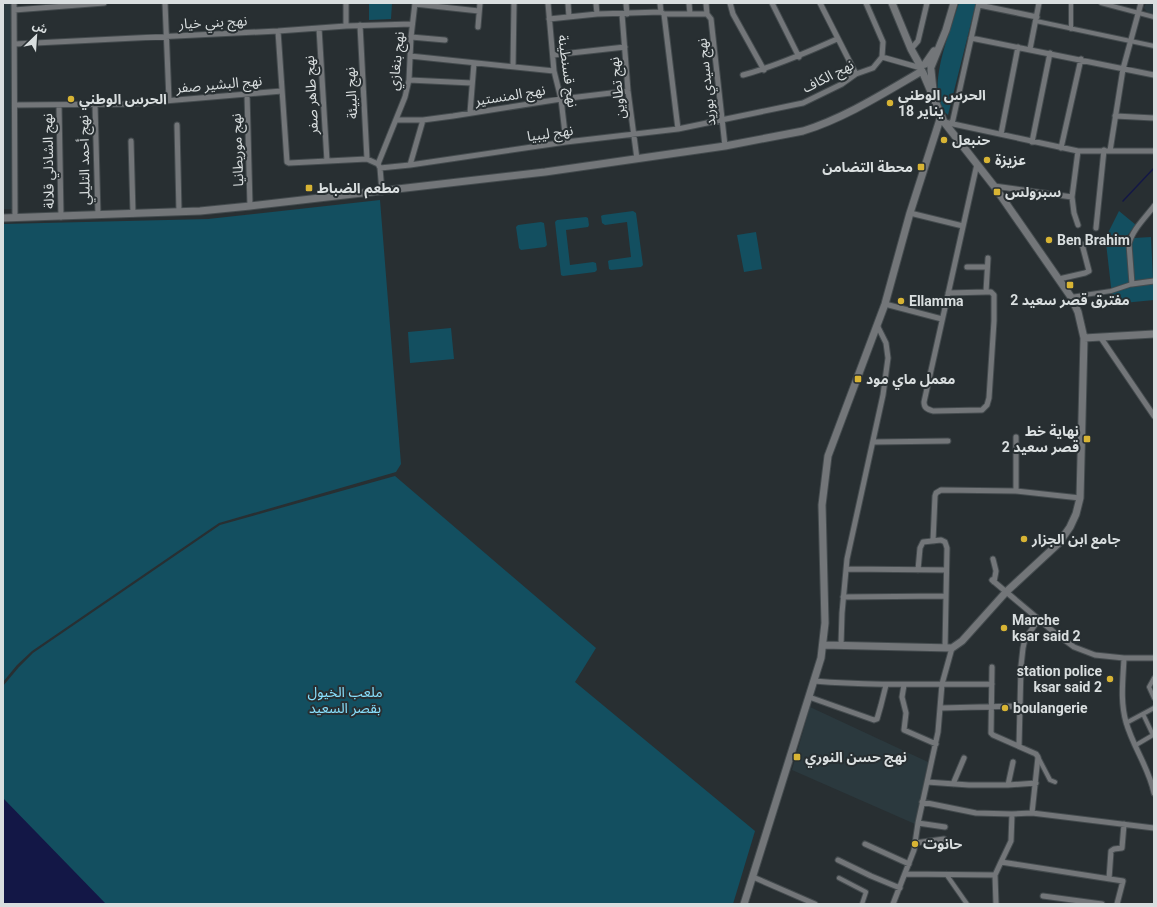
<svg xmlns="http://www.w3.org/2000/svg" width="1157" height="907" font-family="Roboto,'Noto Sans Arabic',sans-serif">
<rect width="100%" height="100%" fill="#282f32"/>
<path fill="#2b393e" d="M3,3h11v206h-11z
M1146,3h8v11l-7,-2 -3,-4z
M810,707l118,55 -13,62 -123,-54z"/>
<path fill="#134f60" d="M369,3h23l-1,16 -22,1z
M959,3h17l-28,112c-2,-2 -5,-4 -6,-7 -14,-24 9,-80 17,-105z
M380,200l21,264 -5,8 -177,51 -187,128 -15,14 -14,17v-458l205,-5z
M633,211l3,2 7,52 -2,2 -30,3 -2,-1 -1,-8 2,-1 21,-3 -4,-35 -22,3 -3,-2 -1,-7 2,-1z
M1119,211l17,14 -10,12 8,1 17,-1 3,63 -41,4 -7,-61 3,-12z
M586,217l2,1 1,7 -1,2 -22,3 4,35 23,-3 3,1 1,7 -2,2 -32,4 -2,-1 -6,-53 2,-2z
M541,222l3,1 3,22 -2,2 -24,3 -2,-2 -3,-21 2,-2z
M756,232l6,37 -18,3 -7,-37z
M451,328l3,31 -44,4 -2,-31z
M395,476l201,172 -21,34 180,149 -22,73h-730v-218l16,-19 14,-14 187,-128z"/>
<path fill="#131746" d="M3,798l103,106h-103z"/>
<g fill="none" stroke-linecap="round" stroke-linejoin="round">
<path stroke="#131746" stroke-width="1.5" d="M1123,201l31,-33"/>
<defs>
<path id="pedestrian" d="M1071,3v26
M1101,3l53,14
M1036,21l118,25
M1071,297l40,-6 21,-7
M1154,678l-5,9 5,11
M1126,723l28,-15
M1136,745l17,-10 -10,-21
M1038,757l12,23 5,2
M946,874l21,30
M839,878l27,14 -4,12"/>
<path id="minor" d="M14,3l1,215
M165,3l4,97
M346,3v23
M548,3l6,68 7,28 5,43
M568,3l1,14
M596,3l1,11
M626,3l1,11
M660,3l1,9
M689,3l1,11
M706,3l1,11
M730,3l3,11 31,56
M772,3l27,54
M820,3l36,71
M415,4l64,7
M979,5l58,12
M14,10l90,-7
M622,14l6,77 9,68
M664,14l14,115
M549,19l48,-5 64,-2 3,2h43l4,5 14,127
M360,25l7,134
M478,27l2,-24
M319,28l8,133
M278,31l9,131 2,1 78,-4 11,5 2,4
M411,37l34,3
M971,38l183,37
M15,44l263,-13 68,-5 66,-2
M911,49l7,-8 9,-38
M1030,49l9,-46
M553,55l72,-8
M410,56l144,15
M882,57l39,11
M513,66l1,-63
M743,75c33,-9 63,-22 94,-36
M409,80l63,3
M247,94l3,112
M15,105l114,-1 153,-13
M95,105l3,110
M59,106l2,111
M470,113l4,-50
M1115,116l39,2
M396,120h27l30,-4 108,-17 67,-8
M944,122l134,29h76
M952,124l27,-121
M177,125l2,87
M1001,134l17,-87
M131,141l2,73
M1032,142l18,-89
M1061,148l20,-89
M1110,151l13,-82 18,-66
M378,164l27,-67 4,-17 2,-43 4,-34
M410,165l13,-45
M380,168l30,-3 156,-23 112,-13 125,-26 39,-19 14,-10 17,-6 9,-11 1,-15 -17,-39
M380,168l2,24
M994,186l78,11 6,-46
M1072,197l2,16 4,12
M1154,206c-8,11 -22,24 -25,38l3,40 22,-3
M910,213l53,13
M1096,228l8,-78
M967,267h20
M1059,279l26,-6 4,-2 -7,-27
M986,292l2,-34
M948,293l38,-1h5l3,3v26l-5,77 -2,7 -5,5 -49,1c-6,-2 -9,-3 -9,-9l53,-238
M885,304l57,15
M1101,338l53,78
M1016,437v54
M873,442l75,-1
M933,541l2,-45 1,-3 5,-3 75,1 64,7
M993,559l3,12 -2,11
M846,569l100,1
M918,570l2,-22 3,-6 18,-2 4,2 2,6 -2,100
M992,580l63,53 19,14 21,8 29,3h30
M843,597l103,-1
M841,645l1,-32 5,-54 36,-164 5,-37 -2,-15 -9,-18
M1124,658c-1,22 -4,43 2,64 7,25 23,46 28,71
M992,667l-1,66 2,2 43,19 2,3 -6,56
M814,681c59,5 118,3 178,3
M904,685l-2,12 4,16 -2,17 32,14
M809,697l65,23 3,-1 4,-14 5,-20
M941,708l80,-2
M1019,746l2,-80 2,-18 2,-9 14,-20
M927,782l42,3h39l28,-2
M953,784l11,-26
M1008,785l5,-23
M922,802l54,11 36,1 20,-1 122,15
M918,823l27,4
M915,843l29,-4
M865,844l44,20
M838,860l33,16 29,12
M1001,862l10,-21 1,-27
M905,874l90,1
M753,877l62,27
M1109,879l2,-28 3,-2 8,-1 2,-24
M1043,896l59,8
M893,904l21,-54 4,-27 20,-91 4,-48 10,-36
M996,904l-1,-29 6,-13 122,19 -6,23"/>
<path id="tertiary" d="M892,3l19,46 10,18
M925,64l9,-13
M931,67l15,-37 8,-27
M931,70l2,20
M923,73l21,49 50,64 77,111 7,15 6,26 70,-4
M3,218l197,-7 50,-5 295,-34 180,-26 78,-15c42,-13 81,-38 119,-60
M823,645l129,3 10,-7 44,-49 53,-49 11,-16 6,-13 4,-16 4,-160
M744,904l77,-246 4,-35 -3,-118 6,-49 57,-152 25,-91 31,-97"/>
</defs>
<use href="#pedestrian" stroke="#444b4e" stroke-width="6"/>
<use href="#minor" stroke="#444b4e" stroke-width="7"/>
<use href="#tertiary" stroke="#444b4e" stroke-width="9"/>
<use href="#pedestrian" stroke="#737679" stroke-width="4"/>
<use href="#minor" stroke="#737679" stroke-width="5"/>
<use href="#tertiary" stroke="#737679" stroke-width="7"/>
</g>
<g fill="#d8b434" stroke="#282f32" stroke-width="1.5">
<circle cx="71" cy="99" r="4"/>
<circle cx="890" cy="103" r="4"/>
<circle cx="944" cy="140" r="4"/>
<circle cx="987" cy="160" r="4"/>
<rect x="917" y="163" width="8" height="8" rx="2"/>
<rect x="305" y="184" width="8" height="8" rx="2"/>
<rect x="993" y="188" width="8" height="8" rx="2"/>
<circle cx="1049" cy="240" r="4"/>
<rect x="1066" y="281" width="8" height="8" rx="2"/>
<circle cx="901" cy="301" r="4"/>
<rect x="854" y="375" width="8" height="8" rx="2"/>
<rect x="1083" y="435" width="8" height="8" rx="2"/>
<circle cx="1024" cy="539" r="4"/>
<circle cx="1004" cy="628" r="4"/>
<circle cx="1110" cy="679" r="4"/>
<circle cx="1005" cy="708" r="4"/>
<rect x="793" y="753" width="8" height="8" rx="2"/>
<circle cx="915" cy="844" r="4"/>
</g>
<g text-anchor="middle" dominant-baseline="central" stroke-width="4" stroke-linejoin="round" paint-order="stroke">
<g font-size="14" fill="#d9dedf" stroke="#282f32">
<text transform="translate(213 22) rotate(-3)">نهج بني خيار</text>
<text transform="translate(396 61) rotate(-84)">نهج بنغازي</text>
<text transform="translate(568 71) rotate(82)">نهج قسنطينة</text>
<text transform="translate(828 76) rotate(-27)">نهج الكاف</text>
<text transform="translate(706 82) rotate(-96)">نهج سيدي بوزيد</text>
<text transform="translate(219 84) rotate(-5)">نهج البشير صفر</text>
<text transform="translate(617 88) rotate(-96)">نهج تطاوين</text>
<text transform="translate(351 93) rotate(-93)">نهج البيئة</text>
<text transform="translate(311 95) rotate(-93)">نهج طاهر صفر</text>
<text transform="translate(510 95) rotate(-9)">نهج المنستير</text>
<text transform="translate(550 133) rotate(-8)">نهج ليبيا</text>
<text transform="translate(237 150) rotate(-92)">نهج موريطانيا</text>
<text transform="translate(84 160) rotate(-91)">نهج أحمد التليلي</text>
<text transform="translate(48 161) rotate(-91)">نهج الشاذلي قلالة</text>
</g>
<g font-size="14" font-weight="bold" fill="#d9dedf" stroke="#282f32" text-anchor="start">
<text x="898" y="95">الحرس الوطني<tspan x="898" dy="16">18 يناير</tspan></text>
<text x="79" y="99">الحرس الوطني</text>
<text x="952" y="140">حنبعل</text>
<text x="995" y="160">عزيزة</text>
<text x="913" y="167" text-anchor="end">محطة التضامن</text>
<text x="317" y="188">مطعم الضباط</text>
<text x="1005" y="192">سبرولس</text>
<text x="1057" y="240">Ben Brahim</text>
<text x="1070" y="300" text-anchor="middle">مفترق قصر سعيد 2</text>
<text x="909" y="301">Ellamma</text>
<text x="866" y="379">معمل ماي مود</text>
<text x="1079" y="431" text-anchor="end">نهاية خط<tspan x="1079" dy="16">قصر سعيد 2</tspan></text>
<text x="1032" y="539">جامع ابن الجزار</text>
<text x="1012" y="620">Marche<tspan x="1012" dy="16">ksar said 2</tspan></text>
<text x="1102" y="671" text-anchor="end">station police<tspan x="1102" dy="16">ksar said 2</tspan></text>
<text x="1013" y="708">boulangerie</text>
<text x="805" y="757">نهج حسن النوري</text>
<text x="923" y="844">حانوت</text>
</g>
<g font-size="14" fill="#89e0fd" stroke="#282f32">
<text x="345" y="692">ملعب الخيول<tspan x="345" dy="16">بقصر السعيد</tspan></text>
</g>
</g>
<rect width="1157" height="907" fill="none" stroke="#d9dedf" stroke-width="8"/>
<g transform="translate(36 36) rotate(25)" stroke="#282f32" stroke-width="3" paint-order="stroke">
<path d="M0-3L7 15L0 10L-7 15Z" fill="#d9dedf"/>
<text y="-6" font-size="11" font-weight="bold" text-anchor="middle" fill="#d9dedf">ش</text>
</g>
</svg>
